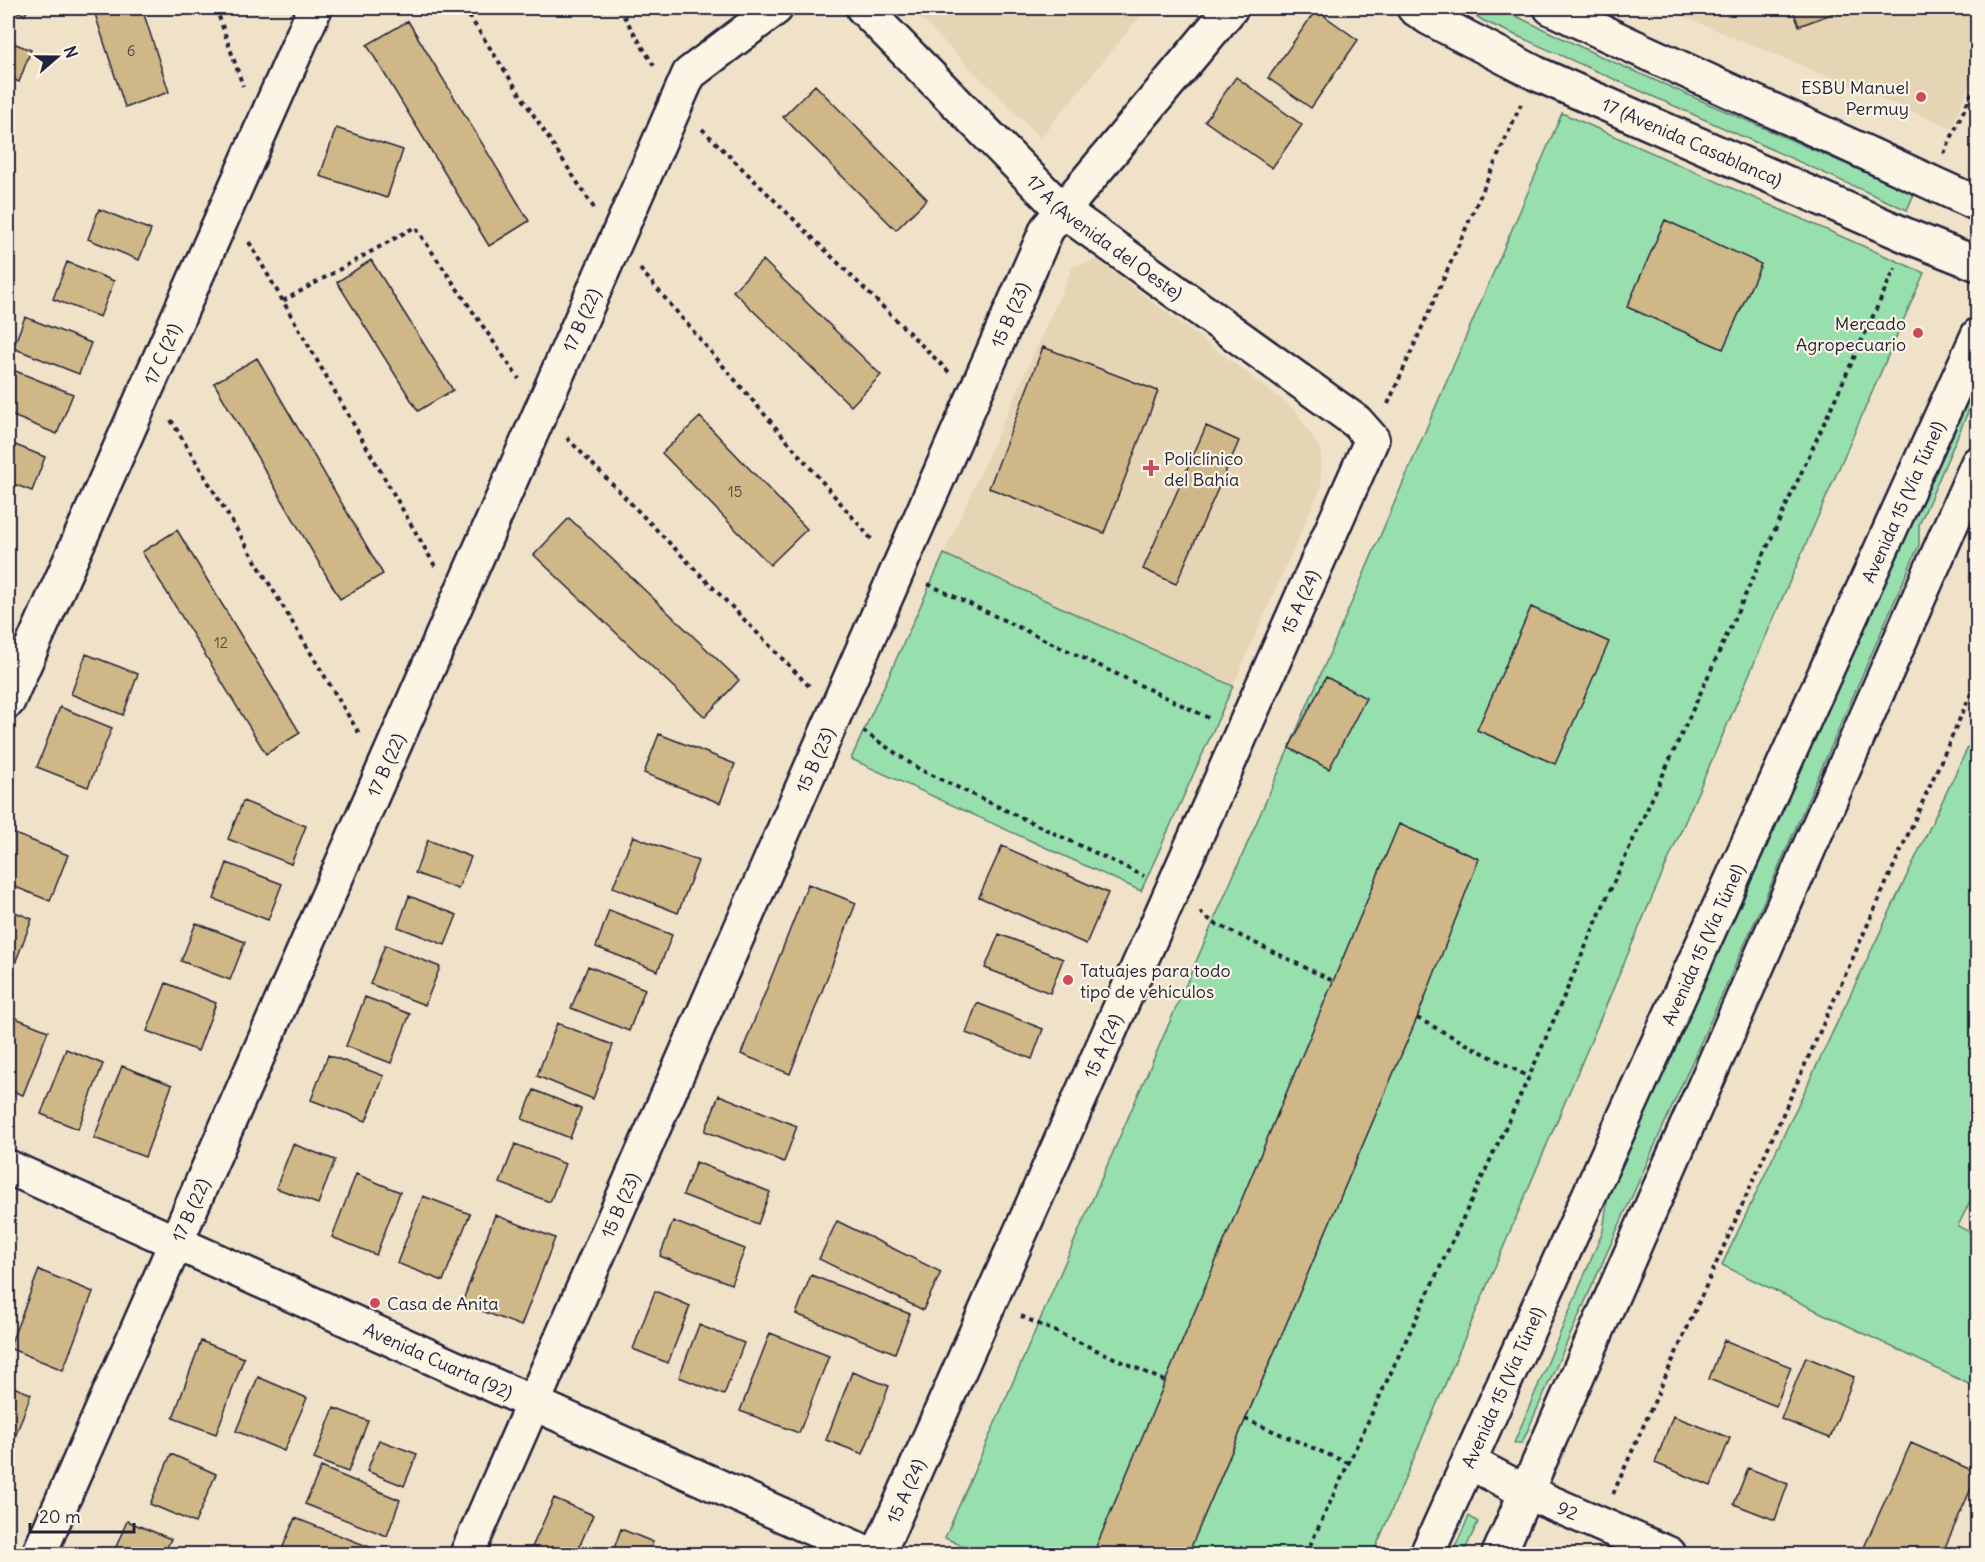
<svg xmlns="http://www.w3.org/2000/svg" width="1985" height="1562" font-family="Delius,sans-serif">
<rect width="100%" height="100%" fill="#efe2c9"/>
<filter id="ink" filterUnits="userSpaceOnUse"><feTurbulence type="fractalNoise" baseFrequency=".0167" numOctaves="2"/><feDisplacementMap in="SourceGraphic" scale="12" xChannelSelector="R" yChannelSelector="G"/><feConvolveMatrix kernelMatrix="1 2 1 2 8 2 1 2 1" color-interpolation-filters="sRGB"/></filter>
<g filter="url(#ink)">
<path fill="#e6d5b5" d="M910,8h237l-107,130z
M1679,8h298v58l-25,62 -270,-112z
M1098,260l197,150 26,40v37l-88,199 -289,-132 129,-288z"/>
<path fill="#97dfad" stroke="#5c8074" stroke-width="1.5" d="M1463,8h36l105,50 310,136 -7,16 -423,-189z
M1562,113l362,160 -277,636 -274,645h-392l-36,-16 344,-790z
M1977,372v19l-58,134v20l-156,358 -241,540h-8l89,-212 7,-49z
M944,554l289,132 -92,205 -290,-132z
M1977,728l1,457 -20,41 19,10v152l-255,-123z
M1469,1516l9,6 -15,32h-11z"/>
<path fill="#d0b787" stroke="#22223b" stroke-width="1.5" d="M8,8h20l-3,7z
M93,8h49l27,84 -44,15z
M1792,8h52l1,1 -46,17z
M1316,10l42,30 -47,68 -43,-30z
M408,21l121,200 -40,25 -122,-201z
M8,41l23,9 -12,32 -11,-5z
M1236,77l66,48 -30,43 -67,-47z
M815,85l112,114 -31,31 -113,-113z
M336,128l67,22 -16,48 -67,-22z
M99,209l52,21 -12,30 -51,-21z
M1665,220l96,44 -38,85 -96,-42z
M371,260l82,130 -35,21 -81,-129z
M763,260l118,115 -30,31 -118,-115z
M67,262l47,19 -14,36 -47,-18z
M25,317l66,26 -12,31 -66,-26z
M1043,347l115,44 -54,142 -115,-45z
M257,358l126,216 -43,25 -126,-216z
M8,368l65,26 -16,40 -49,-20z
M700,417l107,112 -37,36 -108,-112z
M1206,426l33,15 -63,143 -33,-15z
M8,442l37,15 -13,34 -24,-9z
M569,518l170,162 -34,37 -171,-162z
M177,530l123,203 -34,21 -124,-202z
M1531,607l78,35 -54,122 -78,-34z
M86,654l52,20 -15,41 -52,-21z
M1326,677l40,21 -37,71 -40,-21z
M60,707l52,21 -24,59 -51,-20z
M659,734l76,30 -15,39 -76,-30z
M243,801l63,25 -15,38 -63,-25z
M1399,824l80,35 -62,159 -229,536h-73l-19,-7z
M10,832l58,23 -18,46 -42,-17v-46z
M633,836l65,25 -20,52 -65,-26z
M428,840l43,17 -13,32 -43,-16z
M1002,846l106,47 -22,51 -107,-47z
M227,863l55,21 -14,36 -54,-21z
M808,884l48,19 -66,171 -49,-20z
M409,896l48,19 -12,30 -47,-18z
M8,909l24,10 -21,55 -3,-1z
M609,910l63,25 -14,36 -62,-24z
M196,923l49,19 -15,38 -49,-19z
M999,934l64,25 -13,34 -65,-25z
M385,945l55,22 -15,38 -55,-21z
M588,966l57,23 -16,42 -58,-23z
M166,983l50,20 -18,48 -51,-20z
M365,997l45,17 -19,49 -45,-17z
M977,1003l66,26 -11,30 -66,-26z
M8,1015l40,16 -25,64 -15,-5z
M557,1023l56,22 -20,54 -56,-23z
M66,1049l37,15 -25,65 -37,-15z
M328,1055l56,21 -18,45 -55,-21z
M122,1066l50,19 -27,72 -51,-19z
M534,1090l47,19 -11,29 -48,-19z
M719,1095l78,31 -13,36 -79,-31z
M293,1144l42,16 -17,44 -42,-16z
M515,1144l50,20 -15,38 -50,-19z
M696,1162l74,30 -12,32 -75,-29z
M356,1174l44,18 -24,63 -44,-18z
M423,1196l47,18 -27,67 -46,-18z
M495,1215l60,23 -34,88 -59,-23z
M673,1221l72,28 -14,35 -71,-28z
M837,1221l104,51 -18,38 -104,-51z
M39,1270l54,22 -30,78 -54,-22z
M811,1275l99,39 -15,39 -99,-39z
M655,1291l35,15 -22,57 -35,-14z
M699,1325l45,18 -20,52 -45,-18z
M770,1333l59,23 -30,77 -59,-22z
M1724,1340l67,27 -15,39 -67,-27z
M201,1341l43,17 -28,76 -43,-16z
M1806,1357l48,20 -24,61 -49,-19z
M852,1372l37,14 -26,68 -37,-14z
M258,1377l49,21 -23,53 -48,-20z
M8,1385l23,9 -21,57 -2,-1z
M334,1408l34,13 -20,51 -34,-13z
M1673,1416l57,22 -19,48 -56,-23z
M379,1440l38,14 -13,32 -37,-15z
M1911,1443l67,30 -36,81h-81z
M171,1454l45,20 -21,49 -45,-19z
M321,1467l79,33 -13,36 -82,-32z
M1748,1468l40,16 -13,36 -41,-16z
M554,1498l39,17 -17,39h-47z
M295,1518l82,32 -2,4h-95z
M127,1521l44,18 -7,15h-51z
M621,1529l32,13 -5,12h-36z"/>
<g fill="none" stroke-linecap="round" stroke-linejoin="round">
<defs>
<g id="minor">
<path id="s1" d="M863,8l199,202 295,212 15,17 -494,1115"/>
<path id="s2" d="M8,701l307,-693"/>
<path id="s3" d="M8,1167l861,387"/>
<path id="s4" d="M1469,1462l57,30 143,62"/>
<path id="s5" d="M39,1554l650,-1480 87,-66"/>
<path id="s6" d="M467,1554l580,-1325 184,-221"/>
</g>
<g id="secondary">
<path id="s7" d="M1414,8l15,10 106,55 375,164 68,27"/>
<path d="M1551,8l92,43 335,153"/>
<path id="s8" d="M1427,1554l551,-1219"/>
<path d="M1499,1554l479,-1091"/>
</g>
</defs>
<use href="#minor" stroke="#22223b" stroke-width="38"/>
<use href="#secondary" stroke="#22223b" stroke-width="38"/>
<path stroke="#22223b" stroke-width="4" stroke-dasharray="4.5 4.5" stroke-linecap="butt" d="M216,8l27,78
M464,8l130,200
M619,8l35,58
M702,129l247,243
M1944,154l34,-75
M249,242l186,324
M640,269l233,272
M283,301l132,-74 104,152
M1388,404l133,-300
M171,420l189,315
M567,438l242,248
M928,584l283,135
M863,731l56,38 225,107
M1200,912l14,11 119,58
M1417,1018l112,59
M1021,1316l144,65
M1245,1419l103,44
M1613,1494l365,-816
M1306,1554l223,-477 78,-180 288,-629"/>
<use href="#minor" stroke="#fcf5e5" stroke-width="33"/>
<use href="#secondary" stroke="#fcf5e5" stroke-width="33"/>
</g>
</g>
<g fill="#d1495b" stroke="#fcf5e5" stroke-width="2">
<circle cx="1921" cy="97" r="6"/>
<circle cx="1918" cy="333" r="6"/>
<path d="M1148 459h6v6h6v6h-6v6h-6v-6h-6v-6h6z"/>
<circle cx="1068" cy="980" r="6"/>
<circle cx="375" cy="1303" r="6"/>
</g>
<g text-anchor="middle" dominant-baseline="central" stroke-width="4.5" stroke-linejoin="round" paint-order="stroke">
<g font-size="15" fill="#4e474e">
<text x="131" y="50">6</text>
<text x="735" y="491">15</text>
<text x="221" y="642">12</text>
</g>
<g font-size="18" fill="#22223b" stroke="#fcf5e5" text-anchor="start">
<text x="1909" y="87" text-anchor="end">ESBU Manuel<tspan x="1909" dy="21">Permuy</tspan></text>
<text x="1906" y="323" text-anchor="end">Mercado<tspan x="1906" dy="21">Agropecuario</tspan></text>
<text x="1164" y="458">Policlínico<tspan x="1164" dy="21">del Bahía</tspan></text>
<text x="1080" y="970">Tatuajes para todo<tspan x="1080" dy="21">tipo de vehículos</tspan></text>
<text x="387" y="1303">Casa de Anita</text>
</g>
<g font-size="18" fill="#22223b" stroke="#fcf5e5">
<text stroke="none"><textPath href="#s7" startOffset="309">17 (Avenida Casablanca)</textPath></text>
<text stroke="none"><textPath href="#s1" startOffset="334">17 A (Avenida del Oeste)</textPath></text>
<text stroke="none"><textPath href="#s6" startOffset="1353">15 B (23)</textPath></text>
<text stroke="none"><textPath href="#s5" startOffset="1348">17 B (22)</textPath></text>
<text stroke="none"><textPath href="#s2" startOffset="380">17 C (21)</textPath></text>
<text stroke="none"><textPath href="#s8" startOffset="1155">Avenida 15 (Vía Túnel)</textPath></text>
<text transform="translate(1300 602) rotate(-66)">15 A (24)</text>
<text stroke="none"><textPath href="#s6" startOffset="867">15 B (23)</textPath></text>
<text stroke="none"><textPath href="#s5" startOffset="862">17 B (22)</textPath></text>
<text stroke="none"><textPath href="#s8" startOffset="669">Avenida 15 (Vía Túnel)</textPath></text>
<text transform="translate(1103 1046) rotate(-66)">15 A (24)</text>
<text stroke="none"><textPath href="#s6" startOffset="381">15 B (23)</textPath></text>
<text stroke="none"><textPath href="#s5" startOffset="376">17 B (22)</textPath></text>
<text stroke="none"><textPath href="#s3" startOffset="472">Avenida Cuarta (92)</textPath></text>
<text stroke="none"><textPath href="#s8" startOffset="183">Avenida 15 (Vía Túnel)</textPath></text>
<text transform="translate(906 1491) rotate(-66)">15 A (24)</text>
<text stroke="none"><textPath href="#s4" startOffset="110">92</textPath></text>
</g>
</g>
<rect width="1985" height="1562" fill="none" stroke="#fcf5e5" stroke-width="30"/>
<rect x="15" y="15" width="1955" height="1532" fill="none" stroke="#22223b" stroke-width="2" filter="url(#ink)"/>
<g transform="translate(57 57) rotate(70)" stroke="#fcf5e5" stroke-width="4.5" paint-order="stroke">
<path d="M0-4.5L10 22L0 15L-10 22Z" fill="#22223b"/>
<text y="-9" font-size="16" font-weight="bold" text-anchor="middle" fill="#22223b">N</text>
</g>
<path d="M30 1523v9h104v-9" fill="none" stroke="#22223b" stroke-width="3"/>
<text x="39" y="1523" font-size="18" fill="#22223b" stroke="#fcf5e5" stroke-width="4.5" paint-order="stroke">20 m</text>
</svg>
